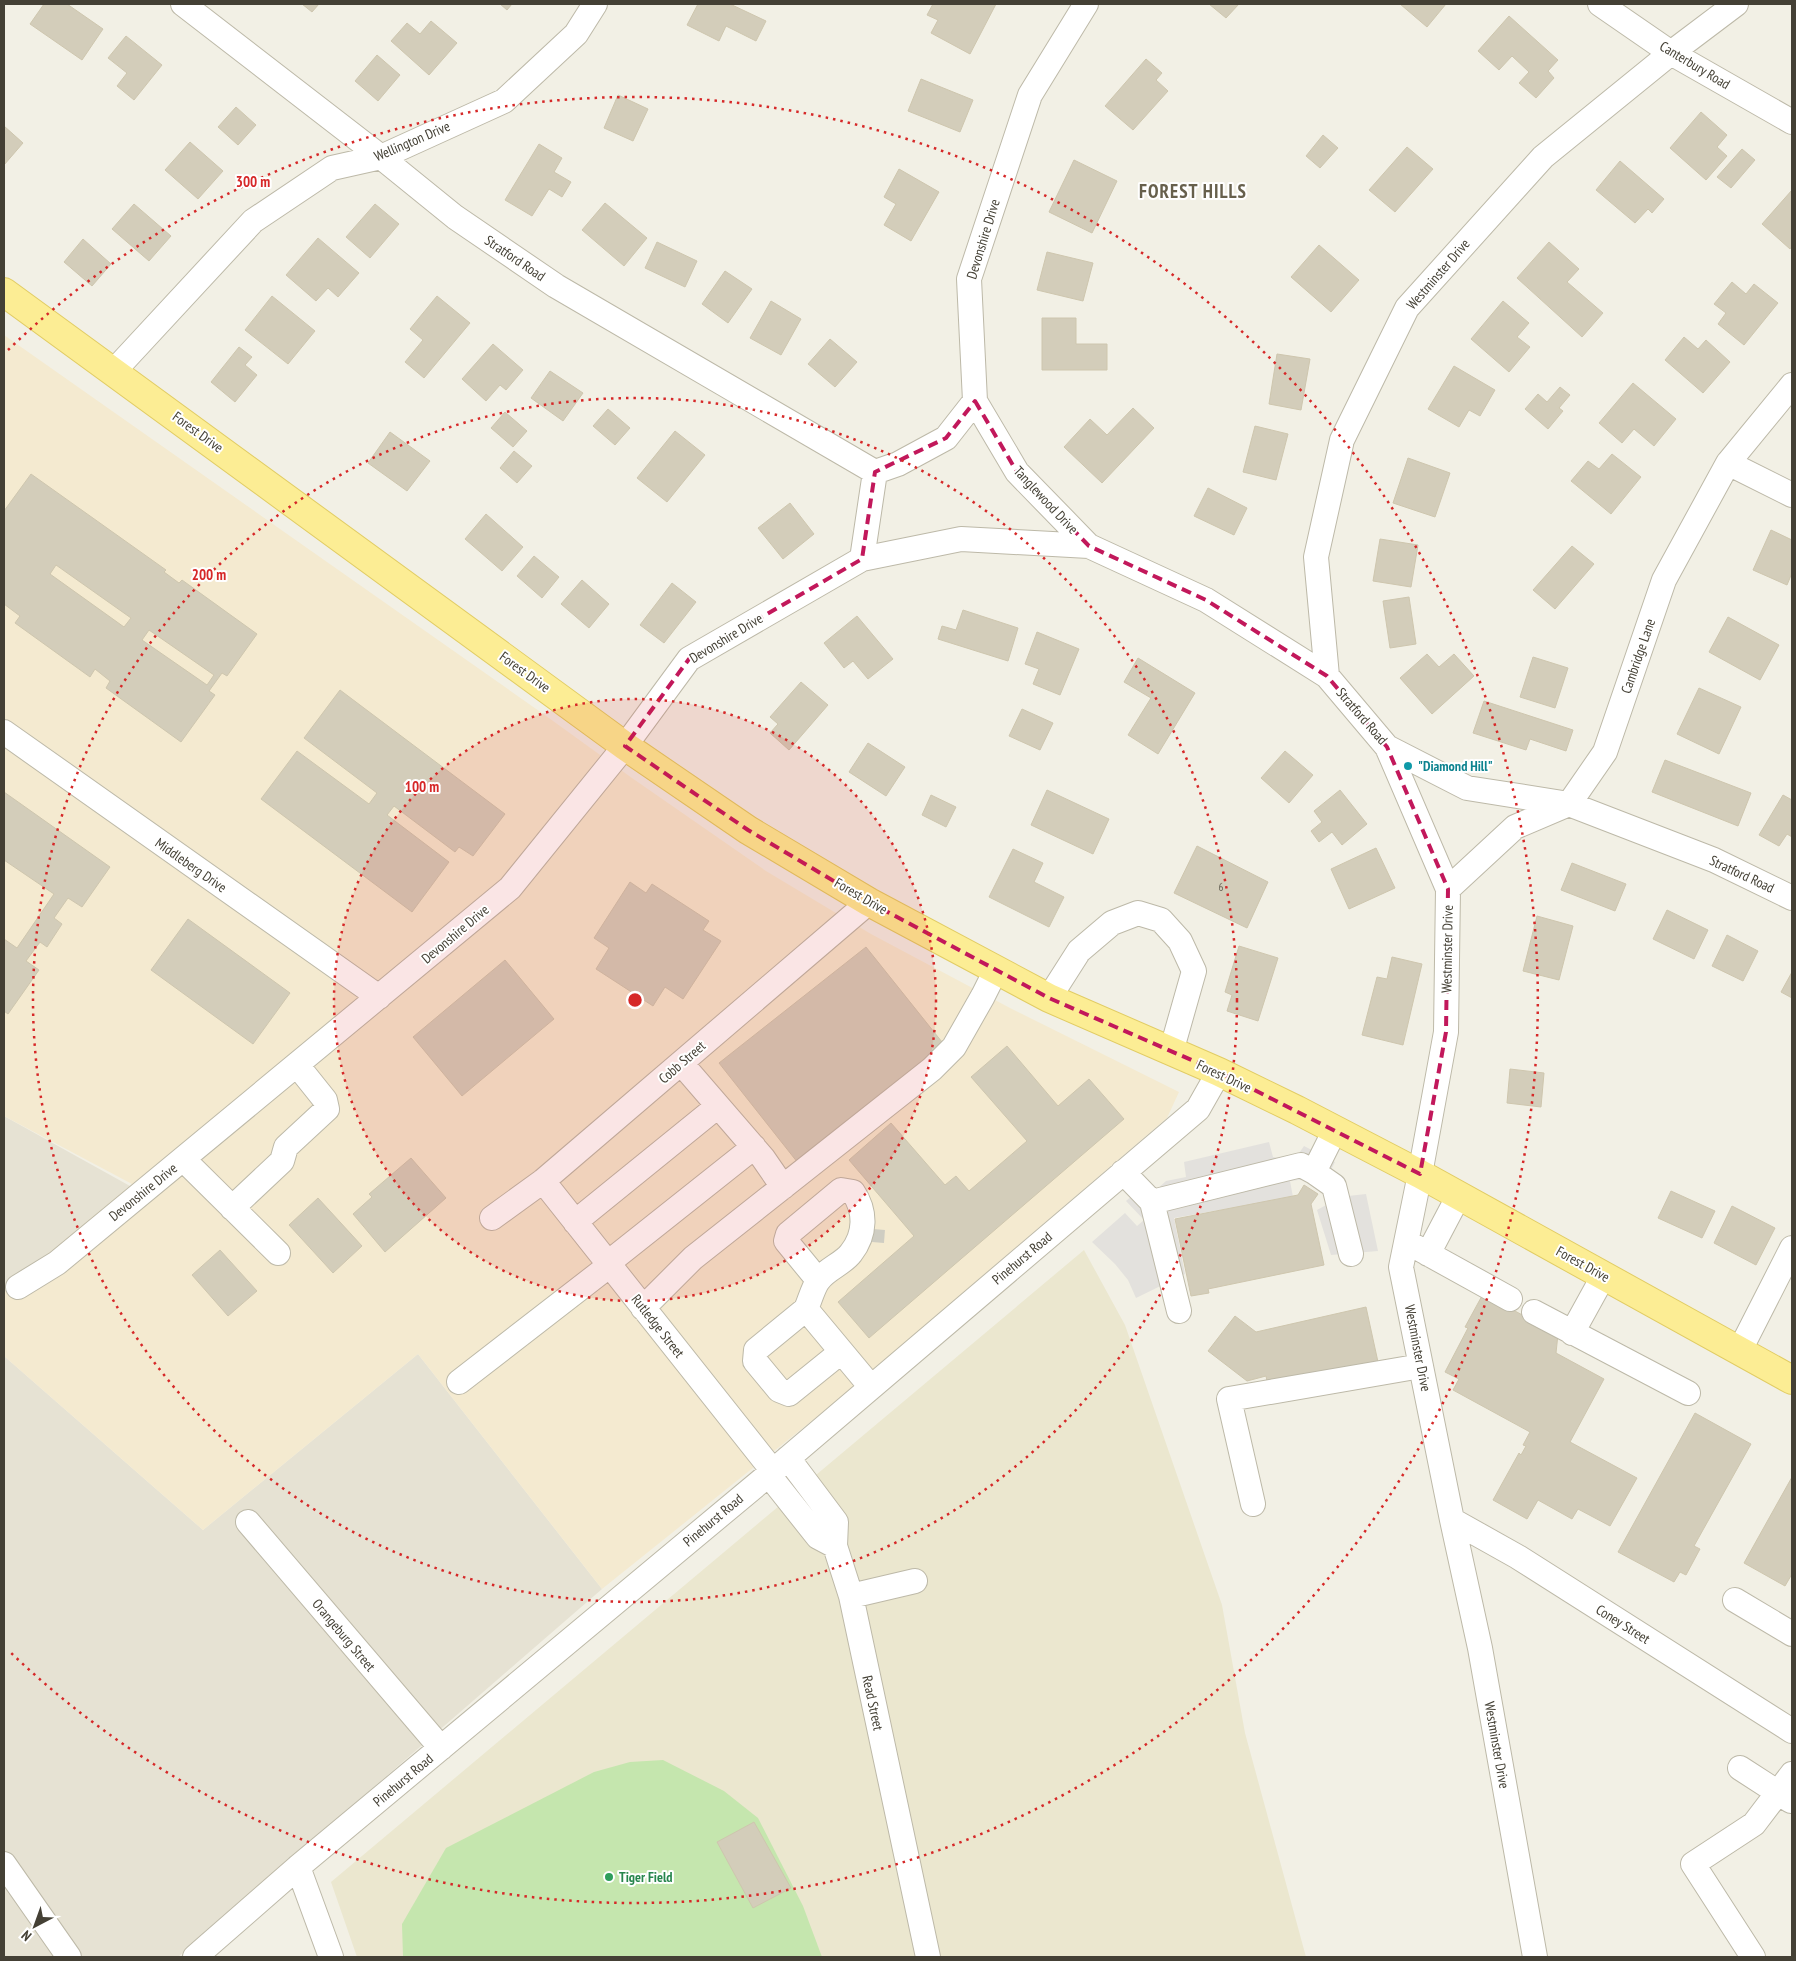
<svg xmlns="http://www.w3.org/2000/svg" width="1796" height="1961" font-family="'PT Sans Narrow',sans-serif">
<rect width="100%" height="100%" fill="#f2f0e5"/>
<path fill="#e6e2d3" d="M4,1116l126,70 -126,104z
M418,1354l184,235 -424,368h-174v-601l199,174z"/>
<path fill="#f4ead0" d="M4,335l545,383 83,60 134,93 105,63 139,74 169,84 -12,26 -333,285 -232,186 -184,-235 -215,176 -199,-174v-66l128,-106 -128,-68z"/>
<path fill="#ebe7cf" d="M1084,1250l41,75 97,280 23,128 61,224h-949l-26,-75z"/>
<path fill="#c5e6ae" d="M663,1760l61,31 34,27 45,88 19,51h-419l-1,-33 44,-76 148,-76 36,-10z"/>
<path fill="#e3e1dd" d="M1269,1142l4,15 11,2 13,-3 7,-10 31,16 -4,8 17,26 18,-2 12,57 -47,4 -14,-45 13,-7 -3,-10 -21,-14 -16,2 3,16 -119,21 11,56 -49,24 -8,-18 -13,-16 -23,-22 33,-29 12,13 7,-6 -18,-19 21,-18 8,8 11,-10 20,-4 -2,-15z"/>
<path fill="#d3cdba" stroke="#cec6ae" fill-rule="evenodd" d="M44,4h23l36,25 -21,31 -52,-36z
M302,4h17l-7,8z
M500,4h12l-5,6z
M698,4h32l36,17 -10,20 -30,-15 -7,15 -32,-16z
M933,4h63l-26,50 -39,-21 7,-13 -11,-5z
M1209,4h30l-13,14z
M1400,4h46l-19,23z
M1509,16l49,44 -10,11 6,7 -18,20 -17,-15 10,-11 -17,-16 -13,14 -21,-19z
M431,21l26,22 -28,32 -38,-34 16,-18 13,11z
M126,36l36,29 -28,35 -17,-14 10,-13 -19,-15z
M377,55l23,20 -22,26 -23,-20z
M1146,59l16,14 -6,7 12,11 -35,39 -28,-24z
M921,79l52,21 -13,32 -52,-21z
M618,95l30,14 -15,32 -29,-13z
M236,107l20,18 -18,20 -20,-18z
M1701,112l26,23 -10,12 10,9 -21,24 -36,-32z
M4,126l19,17 -19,22z
M1323,135l15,13 -18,20 -14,-12z
M190,142l33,29 -25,28 -33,-29z
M539,144l23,14 -8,14 17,10 -9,15 -13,-8 -17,27 -27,-16z
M1407,147l26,22 -38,43 -26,-22z
M1742,149l13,11 -24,28 -14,-11z
M1074,160l43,21 -25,52 -43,-21z
M1620,161l44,38 -12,14 -4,-4 -13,14 -39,-33z
M899,169l40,23 -28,49 -27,-16 12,-21 -12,-7z
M1792,190v56l-2,3 -28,-25z
M605,203l42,35 -23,28 -42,-36z
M134,204l37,32 -22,25 -37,-32z
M375,204l24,20 -29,34 -24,-21z
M318,238l41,35 -21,24 -10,-9 -12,13 -30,-26z
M83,239l28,25 -19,22 -28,-24z
M657,242l40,19 -12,26 -40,-19z
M1549,242l30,27 -12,13 36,31 -21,24 -65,-59z
M1319,245l40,35 -28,32 -40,-35z
M1047,252l46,11 -10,38 -46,-11z
M725,271l27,18 -24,34 -26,-19z
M1732,282l14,12 8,-10 24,19 -34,42 -26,-21 8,-11 -12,-9z
M272,296l43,35 -27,33 -43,-34z
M437,296l33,27 -46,55 -19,-16 18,-22 -13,-11z
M771,301l30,18 -20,36 -31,-17z
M1503,301l26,22 -12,14 13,10 -21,25 -38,-33z
M1042,318h34v26h31v26h-65z
M1684,337l14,12 8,-9 24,22 -27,31 -38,-33z
M830,339l27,23 -22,25 -27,-23z
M493,344l30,26 -17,20 -6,-5 -14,16 -24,-22z
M239,347l13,10 -7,8 12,10 -22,27 -24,-20z
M1277,354l33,5 -9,51 -32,-6z
M1454,366l41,24 -15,26 -11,-6 -10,17 -31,-18z
M550,371l33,22 -20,28 -32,-23z
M1633,383l43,36 -22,27 -20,-17 -12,14 -23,-20z
M1560,387l10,8 -11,13 4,3 -15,18 -23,-20 13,-15 9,8z
M1133,408l21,20 -52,55 -38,-36 26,-28 17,16z
M608,409l22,19 -15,17 -22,-19z
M505,412l22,19 -14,16 -22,-19z
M1255,426l33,8 -12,46 -33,-8z
M675,431l30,24 -38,47 -30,-24z
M390,432l40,29 -23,30 -39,-28z
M514,451l18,15 -15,17 -17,-15z
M1612,454l29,23 -30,37 -40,-33 17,-20 11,8z
M1408,458l42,15 -15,44 -42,-14z
M31,474l135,96 -2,2 15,11 3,-3 75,54 -30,42 -5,-3 -13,18 6,4 -34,47 -75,-54 4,-7 -15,-12 -5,8 -75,-54 5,-7 -16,-12v-93zM56,565l75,53 -7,9 -74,-53zM149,630l65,45 -7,10 -65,-45z
M1208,488l39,20 -13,27 -40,-19z
M790,503l24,31 -31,25 -25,-31z
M486,514l37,33 -21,24 -37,-32z
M1771,530l21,10v33l-5,12 -34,-15z
M1380,539l38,6 -7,42 -38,-6z
M1572,546l22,18 -39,45 -22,-19z
M534,556l25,21 -17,21 -25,-22z
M582,580l27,24 -20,24 -28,-24z
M672,583l24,19 -32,41 -24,-18z
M1409,597l7,47 -26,4 -7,-47z
M963,610l55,18 -10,33 -70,-22 4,-13 14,4z
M857,616l36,43 -25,20 -15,-18 -9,7 -20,-25z
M1728,617l51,28 -19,35 -51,-28z
M1037,632l42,17 -19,46 -27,-11 6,-15 -14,-5z
M1427,654l12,13 15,-13 20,22 -42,38 -32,-36z
M1533,657l35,11 -13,40 -35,-11z
M1138,658l57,35 -37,61 -30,-19 23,-37 -27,-16z
M801,682l27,23 -39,45 -19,-17 8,-9 -8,-7z
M1699,688l42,19 -22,47 -42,-20z
M340,690l165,124 -32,42 -14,-9 -4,5 -61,-46 -7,9 62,47 -37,50 -151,-113 36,-48 72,53 8,-11 -73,-55z
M1484,701l89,29 -7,21 -36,-12 -4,11 -53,-17z
M1022,709l31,14 -13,27 -31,-14z
M868,743l37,24 -19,29 -37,-24z
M1285,751l28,24 -24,28 -28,-25z
M1665,760l86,33 -13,33 -86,-34z
M1047,790l62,29 -16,35 -62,-29z
M1340,790l27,34 -25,21 -10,-13 -13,10 -8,-11 11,-9 -8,-11z
M4,792l106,75 -28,40 -14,-9 -14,20 8,6 -15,23 -7,-5 -14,19 13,9 -31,44 -4,-3v-72l13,9 37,-54 -50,-34z
M931,795l25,12 -10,20 -24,-12z
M1783,795l9,5v37l-5,-3 -8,12 -20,-11z
M1197,846l71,36 -21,46 -73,-35z
M1376,848l19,40 -46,21 -18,-40z
M1013,849l30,14 -9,19 30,15 -15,30 -60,-30z
M1572,863l54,21 -11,27 -54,-21z
M630,882l16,11 6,-9 57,37 -6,9 18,11 -38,58 -18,-12 -12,19 -57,-37 13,-21 -15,-10z
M1667,910l41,20 -14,29 -41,-20z
M1537,916l36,10 -14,54 -36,-9z
M188,919l102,74 -37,51 -102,-74z
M1727,935l31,16 -15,30 -31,-15z
M1239,946l39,12 -20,63 -31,-10 5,-16 -7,-3z
M866,947l80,100 -148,116 -79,-100z
M1392,957l30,7 -19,81 -41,-10 15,-58 10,2z
M505,960l49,59 -92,77 -49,-59z
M1792,972v26l-11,-6z
M1007,1046l51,60 31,-27 35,40 -255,219 -31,-36 76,-66 -65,-76 42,-37 54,62 11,-9 13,15 58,-50 -56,-64z
M1510,1069l34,4 -3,34 -34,-4z
M411,1158l35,40 -61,54 -32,-38 19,-17 -3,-3z
M1304,1185l14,9 -7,10 13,61 -116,24 1,4 -18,3 -16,-77 123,-24z
M1671,1191l44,20 -13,27 -44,-20z
M318,1198l44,48 -29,27 -44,-48z
M1732,1206l43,22 -19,37 -42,-22z
M220,1250l37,41 -29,25 -36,-41z
M1483,1294l75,40 -2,19 48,26 -34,63 67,36 -27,48 -32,-17 -6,10 -34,-19 -11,19 -34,-19 26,-47 2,2 5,-9 -3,-1 7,-13 -77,-42 6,-11 -14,-7 23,-44 -3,-1z
M1366,1307l12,55 -110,24 -2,-10 -19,5 -39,-30 27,-35 21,16z
M1695,1413l56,31 -57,102 6,3 -14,26 -6,-3 -6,10 -56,-30z
M1792,1477v97l-7,12 -41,-23z
M754,1822l37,66 -38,20 -36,-66z"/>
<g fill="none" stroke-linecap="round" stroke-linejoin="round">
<path stroke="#cfcdc2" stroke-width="24" stroke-dasharray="24 12" stroke-linecap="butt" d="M872,1242l1,-13"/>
<defs>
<path id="minor" d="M183,4l198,153 74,60 101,69 319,186
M1600,4l71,49 121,69
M114,371l139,-150 79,-53 49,-11 123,-56 72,-67 19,-30
M975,401l42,71 72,74 117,54 121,76 60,71 80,41 102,16 145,56 78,38
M1728,463l64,32
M875,472l23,-8 48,-26 29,-37 -6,-122 61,-184 56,-91
M862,559l13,-87
M1327,676l-11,-119 26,-117 65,-132 136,-151 128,-104 65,-49
M4,732l375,265
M1387,747l61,142 -2,143 -26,142 -19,93 51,253 28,128 55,309
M1448,889l67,-62 54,-23 36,-52 59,-172 64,-117 64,-78
M1049,998l30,-47 33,-28 26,-10 23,7 19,21 14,30 -23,81
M681,1063l82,95 20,29
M1335,1130l-21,42 20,14 17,68
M183,1159l95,94
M1123,1172l29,30 27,109
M543,1181l230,290
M1152,1202l149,-37 13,7
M232,1208l50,-47 4,-14 41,-38 -2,-9 -28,-35
M492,1218l51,-37 326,-279
M575,1222l143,-116
M1407,1242l103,57
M1428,1254l31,-59
M608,1263l146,-116
M18,1287l39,-24 453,-375 115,-142 64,-87 173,-100 99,-20 128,7
M643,1308l50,-50 239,-189 22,-22 29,-51 13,-26
M806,1309c4,-9 7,-21 12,-28 8,-12 25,-17 33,-28 15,-19 15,-42 2,-61l-12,-2 -53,44 -2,7 32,39
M1534,1312l154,81
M1572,1333l32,-58
M1740,1350l52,-102
M841,1352l-52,42 -10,-4 -24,-29 1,-11 50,-41 65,78
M459,1382l151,-117
M788,1458l48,64 -1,24 16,50 77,361
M768,1474l50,63 17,9
M1253,1504l-24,-105 192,-33
M1452,1520l66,37 274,174
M248,1522l193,226
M851,1596l64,-15
M1735,1600l57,34
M1740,1768l51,33
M4,1864l65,93
M298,1867l33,90
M195,1957l103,-90 475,-396 425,-362 21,-37
M1753,1957l-60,-93 61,-40 38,-50"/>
<path id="major" d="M4,292l621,454 123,84 121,72 180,96 170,74 78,38 123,64 372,206"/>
</defs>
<use href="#minor" stroke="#bdb9a8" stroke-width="26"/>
<use href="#major" stroke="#e1cc64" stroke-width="30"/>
<use href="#minor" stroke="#fff" stroke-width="24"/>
<use href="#major" stroke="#fced94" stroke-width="28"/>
</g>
<path fill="none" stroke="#c2185b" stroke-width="4" stroke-dasharray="10 6" stroke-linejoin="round" d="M975,401l42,71 72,74 117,54 121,76 60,71 61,142 -2,143 -26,142 -201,-102 -170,-74 -180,-96 -121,-72 -123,-84 64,-87 173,-100 13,-87 71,-34z"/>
<circle cx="635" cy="1000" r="301" fill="#d62828" fill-opacity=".12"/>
<g fill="none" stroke="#d62828" stroke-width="2.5" stroke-dasharray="2.5 5">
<circle cx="635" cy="1000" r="301"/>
<circle cx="635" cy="1000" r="602"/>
<path d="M8 350A903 903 0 1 1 8 1650"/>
</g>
<circle fill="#0f9aa8" stroke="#fff" stroke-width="2" cx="1408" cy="766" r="5"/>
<circle fill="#2e9e5b" stroke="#fff" stroke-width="2" cx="609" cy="1877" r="5"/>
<g text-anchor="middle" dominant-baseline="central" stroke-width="4" stroke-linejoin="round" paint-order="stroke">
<g font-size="11" fill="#686356">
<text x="1221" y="887">6</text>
</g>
<g font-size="14" fill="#444035" stroke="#fff">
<text transform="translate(1695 65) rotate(31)">Canterbury Road</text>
<text transform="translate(412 141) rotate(-23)">Wellington Drive</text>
<text transform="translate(983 239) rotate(-73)">Devonshire Drive</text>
<text transform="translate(515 258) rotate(34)">Stratford Road</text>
<text transform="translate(1438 274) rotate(-49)">Westminster Drive</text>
<text transform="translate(198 432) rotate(36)">Forest Drive</text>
<text transform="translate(1046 500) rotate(47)">Tanglewood Drive</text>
<text transform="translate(726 638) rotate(-31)">Devonshire Drive</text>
<text transform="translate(1638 656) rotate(-71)">Cambridge Lane</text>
<text transform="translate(525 672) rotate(36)">Forest Drive</text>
<text transform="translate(1362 716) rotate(49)">Stratford Road</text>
<text transform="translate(191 865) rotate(35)">Middleberg Drive</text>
<text transform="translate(1742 874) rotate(25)">Stratford Road</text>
<text transform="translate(861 896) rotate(30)">Forest Drive</text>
<text transform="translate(455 934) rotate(-40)">Devonshire Drive</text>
<text transform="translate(1447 949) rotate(-89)">Westminster Drive</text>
<text transform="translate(682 1062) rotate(-41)">Cobb Street</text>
<text transform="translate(1224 1076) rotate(25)">Forest Drive</text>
<text transform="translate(143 1192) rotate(-39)">Devonshire Drive</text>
<text transform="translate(1022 1258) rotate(-40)">Pinehurst Road</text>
<text transform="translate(1583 1264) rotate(29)">Forest Drive</text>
<text transform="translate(658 1326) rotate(52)">Rutledge Street</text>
<text transform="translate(1418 1348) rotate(79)">Westminster Drive</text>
<text transform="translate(713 1520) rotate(-40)">Pinehurst Road</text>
<text transform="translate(1623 1624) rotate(32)">Coney Street</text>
<text transform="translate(344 1635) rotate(50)">Orangeburg Street</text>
<text transform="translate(873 1703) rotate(78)">Read Street</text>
<text transform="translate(1497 1745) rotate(80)">Westminster Drive</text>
<text transform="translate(403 1780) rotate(-40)">Pinehurst Road</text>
</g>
<g font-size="14" font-weight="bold" fill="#0d838f" stroke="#fff" text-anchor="start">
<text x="1418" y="766">"Diamond Hill"</text>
</g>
<g font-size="14" font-weight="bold" fill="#27864d" stroke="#fff" text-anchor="start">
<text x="619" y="1877">Tiger Field</text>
</g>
<g font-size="19" font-weight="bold" letter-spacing="1" fill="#67604c" stroke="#fff">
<text x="1193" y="191">FOREST HILLS</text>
</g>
</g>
<circle cx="635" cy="1000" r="8" fill="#d62828" stroke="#fff" stroke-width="2.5"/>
<g font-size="15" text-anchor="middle" font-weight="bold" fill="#d62828" stroke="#fff" stroke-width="4" stroke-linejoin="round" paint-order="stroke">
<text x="253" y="187">300 m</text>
<text x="209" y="580">200 m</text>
<text x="422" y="792">100 m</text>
</g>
<rect width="1796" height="1961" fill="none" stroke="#444035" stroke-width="10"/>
<g transform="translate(35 1926) rotate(221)" stroke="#ffffff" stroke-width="4" paint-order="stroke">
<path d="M0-4L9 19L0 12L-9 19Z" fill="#444035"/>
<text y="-8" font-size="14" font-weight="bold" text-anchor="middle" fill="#444035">N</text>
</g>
</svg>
